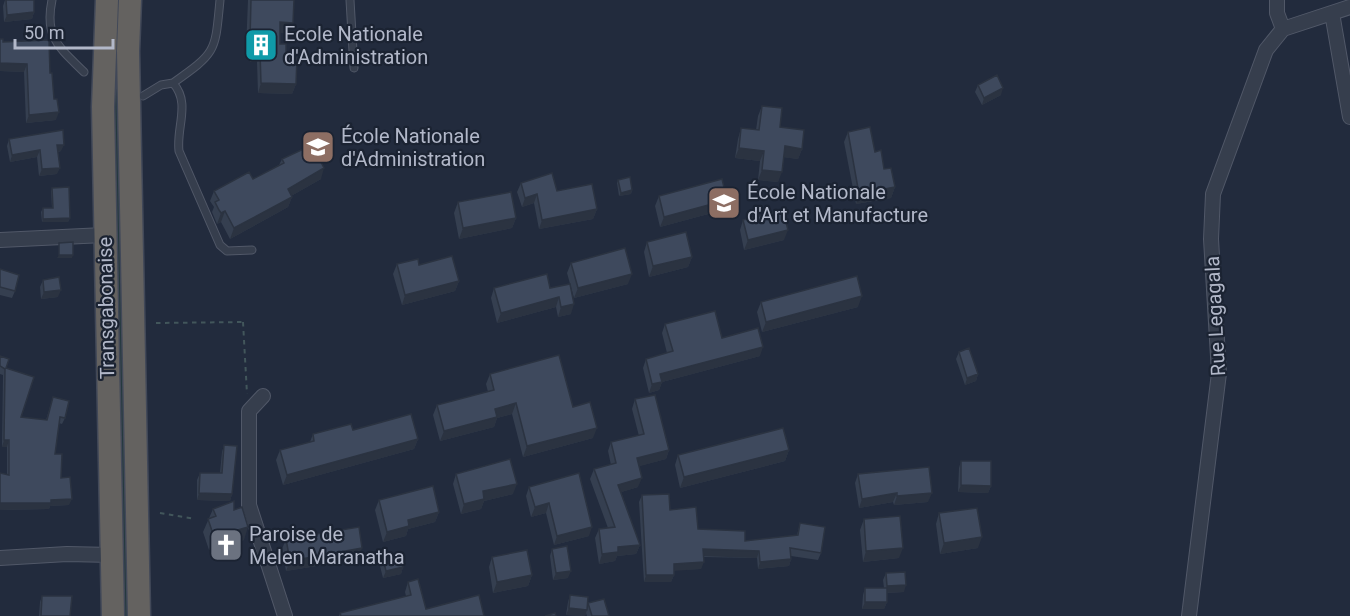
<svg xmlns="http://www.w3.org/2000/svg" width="1350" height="616" font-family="Roboto,sans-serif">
<rect width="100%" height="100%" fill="#222b3d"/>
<path fill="#24393e" d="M116,0h6l8,616h-7l-10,-475z"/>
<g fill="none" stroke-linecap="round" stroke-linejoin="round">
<defs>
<path id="service" d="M52,0c-8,38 8,48 32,72
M350,0l4,68
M173,83c44,-31 42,-31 47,-83
M143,96l18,-11 12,-2c18,20 3,44 6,68l41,94 7,6 25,-1"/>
<path id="minor" d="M1277,0v13l6,16
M1332,13l18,104
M1283,29l67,-22
M0,240l104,-5
M263,396l-14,15v94l36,111
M0,558l67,-4 45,1
M1189,616l30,-243 -8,-134 2,-45 53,-144 17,-21"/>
<path id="trunk" d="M107,0l-4,107 10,509
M130,0l-2,51 11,565"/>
</defs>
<use href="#service" stroke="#515868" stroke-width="9"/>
<use href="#minor" stroke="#515868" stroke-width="16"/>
<use href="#trunk" stroke="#414858" stroke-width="25"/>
<path stroke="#42565b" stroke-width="2" stroke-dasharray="4.5 4.5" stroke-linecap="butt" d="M243,322l4,72
M156,323l88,-1
M160,513l35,6"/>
<use href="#service" stroke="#363e4d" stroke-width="7"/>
<use href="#minor" stroke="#363e4d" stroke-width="14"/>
<use href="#trunk" stroke="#646260" stroke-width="22"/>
</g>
<path fill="#353f50" d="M5,0l29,12 -2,7 -28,3 -1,-16z
M248,0h46l-5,33h-9v11l6,13 10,27 -4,10 -34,-1 -1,-31h-7l1,-13h-5z
M0,39l3,3 47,31 6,47 -30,3 -2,-51 -24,-1z
M978,85l23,10 -19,10 -7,-13z
M762,106l18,21 22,22 -4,10 -14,-2 -6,25 -20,-2 2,-19 -25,-3 3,-19 3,-11 15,2 2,-14z
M848,132l27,20 20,35 -4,11 -35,6 -12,-62z
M9,139l52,12 -3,1 -1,22 -18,2 -2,-19 -27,5 -3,-16z
M282,159l39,20 -30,17 1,1 -4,10 -58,32 -9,-17 -4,2 -5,-12 2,-5 -4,-6 4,-10 39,-12 26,-14z
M618,180l14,10 -1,4 -12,2 -2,-13z
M521,183l76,26 -4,10 -54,10 -5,-26 -12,4 -5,-15z
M52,188l18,30 -2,4h-26l-1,-10 2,-4h9l-1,-17z
M659,196l64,14 -63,17 -5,-21z
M458,202l58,16 -4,10 -53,11 -5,-26z
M743,220l41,20 -40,10 -4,-20z
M647,242l45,15 -4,10 -39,10 -5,-25z
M571,263l57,21 -54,14 -7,-25z
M397,264l22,1 40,16 -4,10 -53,14 -9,-31z
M0,269l15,22 -3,7 -12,-3z
M43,280l15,17 -17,2 -1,-12z
M570,284l1,30 -13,3 -2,-10 -59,16 -6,-25 3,-10h56z
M761,302l97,5 -96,25 -5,-20z
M665,324l57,14 38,18 -98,26 -3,8 -10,3 -6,-25 3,-9 21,-6 -5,-20z
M959,352l19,22 -2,7 -11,4 -9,-26z
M0,356l6,12 15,49 25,3 7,-23 12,21 -3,6 -3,-1 -4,31 6,24 8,27 -19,1 -1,3 -49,1v-37l7,2v-28h-5l1,-72 -3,-1z
M490,374l83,33 20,31 -70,19 -11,-43 -15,4 -3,9 -54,14 -7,-26 4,-10 51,-13 -2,-8z
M635,399l34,51 -3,9 -27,7 -1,21 -17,5 19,53 -4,9 -19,2 -2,5 -16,3 -4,-26 4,-9 9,-1 -18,-49 4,-10 17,-4 -3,-14 3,-9 28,-6 -7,-27z
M353,430l65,9 -4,10 -131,36 -7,-25 4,-10 30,-8 3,-8z
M224,445l8,49 -2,7 -33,-1v-20l3,-7h20l2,-21z
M789,450l-4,11 -105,27 -5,-23 3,-10z
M961,461l30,25 -3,7 -30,-1 1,-24z
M456,474l57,20 -29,7 -3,8 -20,5 -8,-30z
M858,474l70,28 -34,3 -1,-3 -34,6 -4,-25z
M529,487l60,49 -35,9 -8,-32 -15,4 -5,-21z
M642,495l28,15 28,19 47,12 52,-6 3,-12 21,30 -3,7 -27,-4v3l-2,7 -31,3 -1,-11 -53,-1 -3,12 -27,1v5l-3,7h-27l-5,-80z
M379,500l60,12 -4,10 -27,7 -2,7 -23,6 -8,-32z
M213,509l21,1 10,30 -35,10 -6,-18z
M939,513l39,35 -38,6 -4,-30z
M864,519l35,39 -36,4 -3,-32z
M286,539l73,20 -73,12 -4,-22z
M552,549l16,29 -15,2 -3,-24z
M492,557l40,18 -4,11 -35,7 -4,-26z
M383,559l20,8 -2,7 -18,4 -3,-12z
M886,573l18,19 -17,1v9l-3,7h-22l1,-14 2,-7h19l-1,-8z
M408,582l18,27 58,7h-145l1,-3 66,-17 -1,-4z
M570,595l18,9 21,12h-22l-1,-3 -1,3 -19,-1 2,-13z
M42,596l28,20h-31l1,-14z"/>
<path fill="#2b3341" d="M34,12l-2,7 -28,3 3,-7z
M280,22l13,1 -4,10h-12z
M250,39h5l-4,10h-5z
M254,52h6l-3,10h-7z
M0,63l27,1 -3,8 -24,-1z
M261,83l35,1 -4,10 -34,-1z
M1003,88l-2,7 -19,10 2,-7z
M59,112l-3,8 -30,3 3,-8z
M57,145h7l-3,6 -6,1z
M785,146l17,3 -4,10 -17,-2z
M739,148l25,3 -4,10 -25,-3z
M40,150l-3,7 -27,5 2,-7z
M60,168l-3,6 -18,2 3,-7z
M324,168l-3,11 -37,21 4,-11z
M762,170l20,2 -4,10 -20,-2z
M895,187l-4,11 -35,6 3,-10z
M632,190l-1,4 -12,2 2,-3z
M537,194l-3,9 -12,4 3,-9z
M292,197l-4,10 -58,32 4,-11z
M727,200l-4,10 -63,17 4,-10z
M597,209l-4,10 -54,10 3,-9z
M225,211l-4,11 -4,2 4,-11z
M70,218l-2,4h-26l1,-3z
M516,218l-4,10 -53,11 4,-11z
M788,230l-4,10 -40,10 4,-10z
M59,255h14l-1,3h-15z
M692,257l-4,10 -39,10 4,-11z
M632,274l-4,10 -54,14 4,-10z
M459,281l-4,10 -53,14 3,-10z
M61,290l-3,7 -17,2 3,-7z
M862,296l-4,11 -96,25 4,-10z
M559,297l-3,10 -59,16 4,-10z
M574,304l-3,10 -13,3 3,-10z
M763,347l-3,9 -98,26 -3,8 -10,3 3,-9 8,-10z
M978,374l-2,7 -11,4 2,-7z
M516,403l-4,11 -15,4 -3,9 -54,14 4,-10 51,-22z
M597,428l-4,10 -70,19 4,-11z
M418,439l-4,10 -131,36 4,-10z
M4,440h5l-2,7h-5z
M669,450l-3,9 -33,9 4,-10z
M789,450l-4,11 -105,27 4,-11z
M642,478l-4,9 -23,7 3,-9z
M517,484l-4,10 -29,7 -3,8 -20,5 3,-10 19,-13z
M961,485l30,1 -3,7 -30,-1z
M199,493l33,1 -2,7 -33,-1z
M897,493l-4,9 -34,6 3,-9z
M932,493l-4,9 -34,3 3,-9z
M72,499l-3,6 -19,1 -1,3 -49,1v-7z
M549,503l-3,10 -15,4 4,-10z
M439,512l-4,10 -27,7 -2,7 -23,6 4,-10 21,-12z
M248,527l-4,13 -35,10 5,-13z
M592,527l-3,9 -35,9 3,-9z
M982,537l-4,11 -38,6 4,-11z
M640,545l-4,9 -19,2 -2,5 -16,3 3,-10 16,-7z
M362,548l-3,11 -73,12 4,-10z
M903,548l-4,10 -36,4 3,-11z
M703,549l56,2 -2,7 -56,-2z
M791,559l-2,7 -31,3 2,-7z
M704,562l-3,7 -29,2 2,-7z
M403,567l-2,7 -18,4 3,-7z
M571,571l-3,7 -15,2 3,-7z
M532,575l-4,11 -35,7 4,-11z
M646,575h28l-3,7h-27z
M906,585l-2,7 -20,1 3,-7z
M865,602h22l-3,7h-22z
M569,608l18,2 -2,6 -19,-1z"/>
<path fill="#3e495d" stroke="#2b3341" stroke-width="1.5" d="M6,0h28v12l-27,3z
M251,0h43l-1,23 -13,-1v22h6v13l11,1 -1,26 -35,-1 -1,-31h-6l1,-13h-5z
M0,39h3v3l46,-2 1,33h2l2,26h3l2,13 -30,3 -2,-51 -27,-1z
M997,75l6,13 -19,10 -6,-13z
M762,106l20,2 -2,19 24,3 -2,19 -17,-3 -3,26 -20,-2 2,-19 -25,-3 2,-20 18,2z
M870,127l5,25 6,-2 3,19 7,-1 4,19 -36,7 -11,-62z
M63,130l1,15h-7l3,23 -18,1 -2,-19 -28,5 -3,-16z
M312,145l12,23 -36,21 4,8 -58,31 -9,-17 -4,2 -2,-3 -4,-8 4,-2 -5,-9 35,-19 4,7 31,-16 -2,-4z
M552,173l5,18 35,-7 5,25 -55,11 -5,-26 -12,4 -4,-15z
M630,177l2,13 -11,3 -3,-13z
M722,179l5,21 -63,17 -5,-21z
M69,187l1,31 -27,1v-11h10l-1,-20z
M511,192l5,26 -53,10 -5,-26z
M783,210l5,20 -40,10 -5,-20z
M686,232l6,25 -39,9 -6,-24z
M73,242v13h-14v-12z
M625,248l7,26 -54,14 -7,-25z
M452,256l7,25 -54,14 -8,-31 21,-5 1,6z
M0,269l19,6 -4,16 -15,-4z
M547,274l3,14 20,-4 4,20 -13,3 -2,-10 -58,16 -7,-25z
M857,276l5,20 -96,26 -5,-20z
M59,277l2,13 -17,2 -1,-12z
M715,311l7,27 36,-10 5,19 -103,27 2,8 -10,2 -6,-25 27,-8 -8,-27z
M969,348l9,26 -11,4 -8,-26z
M559,355l14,52 17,-5 7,26 -70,18 -11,-43 -21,6 2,8 -53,14 -7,-26 57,-15 -4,-16z
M0,356l9,3 -3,9 28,9 -13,40 26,3 6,-23 16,4 -4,17 -5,-1 -5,37h7l-1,24 9,-1 2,22 -21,1v3h-51v-30l9,2v-35h-5l1,-71 -5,-3z
M655,395l14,55 -32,8 5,20 -24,7 22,60 -22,2v5l-16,2 -3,-25 16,-2 -21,-58 22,-6 -5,-21 33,-8 -9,-35z
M411,414l7,25 -131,36 -7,-25 34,-9 -1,-7 38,-10 2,6z
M783,428l6,22 -105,27 -6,-22z
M224,445l13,1 -5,48 -33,-1 1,-20h22z
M510,459l7,25 -34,7 1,8 -20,5 -8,-30z
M961,461h30v25l-30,-1z
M929,467l3,26 -35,3v-3l-35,6 -4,-25z
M579,473l13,54 -35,9 -8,-33 -14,4 -6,-20z
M433,486l6,26 -31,8 1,6 -22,6 -8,-32z
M669,494l1,16 26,-3 2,22 47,2v10l53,-6 2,-12 25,4 -4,26 -31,-5 1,11 -31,3 -1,-11 -56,-2 1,13 -30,2v11h-28l-4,-80z
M234,501v9l8,-3 6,20 -34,10 -6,-18 8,-3 -3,-7z
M977,508l5,29 -38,6 -5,-30z
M900,516l3,32 -37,3 -2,-32z
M359,527l3,21 -72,13 -4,-22z
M567,546l4,25 -15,2 -4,-24z
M527,550l5,25 -35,7 -5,-25z
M400,554l3,13 -17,4 -3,-12z
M905,572l1,13 -19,1 -1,-13z
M418,579l8,30 53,-14 5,21h-143l-1,-3 71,-18 -3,-13z
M865,588h22v14h-22z
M570,595l18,2 -1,13 -18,-2z
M42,596h30l-2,20h-29z
M604,599l5,17h-17l-4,-13z
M555,613l1,3h-11z"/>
<defs>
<symbol id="building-square" viewBox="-11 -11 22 22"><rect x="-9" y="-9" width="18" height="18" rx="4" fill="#0f9aa8" stroke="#1b2332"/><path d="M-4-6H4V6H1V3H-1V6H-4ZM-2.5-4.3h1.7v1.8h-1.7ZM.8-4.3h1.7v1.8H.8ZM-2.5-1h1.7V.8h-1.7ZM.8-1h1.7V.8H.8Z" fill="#fff"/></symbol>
<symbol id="university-square" viewBox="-11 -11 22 22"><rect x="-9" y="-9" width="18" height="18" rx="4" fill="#8d6e63" stroke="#1b2332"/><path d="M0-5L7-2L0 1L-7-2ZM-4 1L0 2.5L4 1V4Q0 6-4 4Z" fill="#fff"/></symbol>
<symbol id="church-square" viewBox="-11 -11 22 22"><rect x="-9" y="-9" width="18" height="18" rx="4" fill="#6b7280" stroke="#1b2332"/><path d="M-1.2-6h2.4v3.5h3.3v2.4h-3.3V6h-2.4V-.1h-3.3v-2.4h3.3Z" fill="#fff"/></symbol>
</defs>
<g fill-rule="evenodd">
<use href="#building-square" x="242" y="26" width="38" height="38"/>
<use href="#university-square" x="299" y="128" width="38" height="38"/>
<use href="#university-square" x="705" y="184" width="38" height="38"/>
<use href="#church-square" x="207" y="526" width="38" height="38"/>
</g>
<g text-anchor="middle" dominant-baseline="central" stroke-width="4.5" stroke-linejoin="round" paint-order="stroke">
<g font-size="20" fill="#b2b8c9" stroke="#1b2332" text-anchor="start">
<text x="284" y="34">Ecole Nationale<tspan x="284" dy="23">d'Administration</tspan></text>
<text x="341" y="136">École Nationale<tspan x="341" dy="23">d'Administration</tspan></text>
<text x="747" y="192">École Nationale<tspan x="747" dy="23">d'Art et Manufacture</tspan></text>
<text x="249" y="534">Paroise de<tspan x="249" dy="23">Melen Maranatha</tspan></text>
</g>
<g font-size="20" fill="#b2b8c9" stroke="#1b2332">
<text transform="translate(106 308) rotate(-91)">Transgabonaise</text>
<text transform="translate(1215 316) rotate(-93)">Rue Legagala</text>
</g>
</g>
<path d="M15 39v9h98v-9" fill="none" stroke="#b2b8c9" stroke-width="3"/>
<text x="24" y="39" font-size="18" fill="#b2b8c9" stroke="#1b2332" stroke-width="4.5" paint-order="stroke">50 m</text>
</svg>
